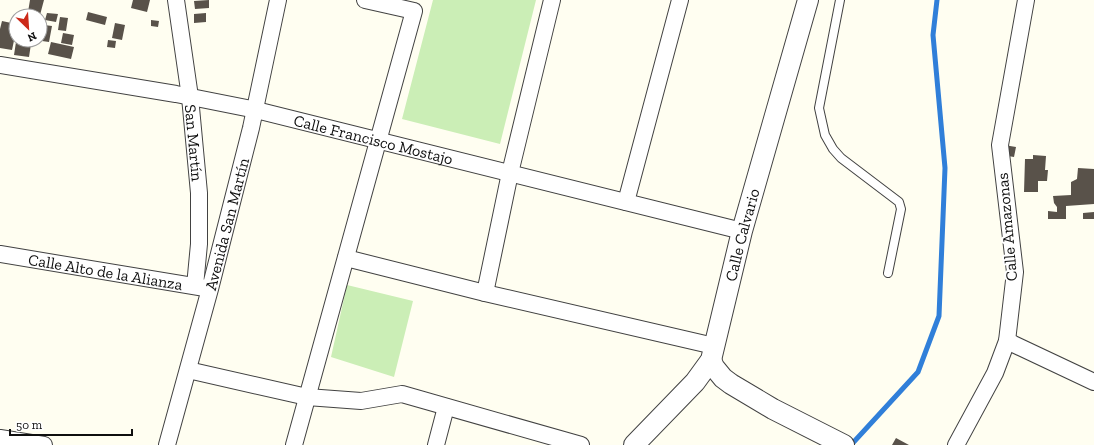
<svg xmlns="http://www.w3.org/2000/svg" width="1094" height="445" font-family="'Zilla Slab',serif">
<rect width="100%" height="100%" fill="#fffef1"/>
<path fill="#cbeeb6" d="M433,0h103l-36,144 -98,-25z
M347,285l66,16 -19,76 -63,-20z"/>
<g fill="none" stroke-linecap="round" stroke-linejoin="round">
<path stroke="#307fd9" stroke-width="5" d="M851,445l67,-73 21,-56 6,-148 -12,-133 4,-35"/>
</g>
<path fill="#59524a" d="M30,0h14l-4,15 -12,-3z
M133,0h17l-3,12 -16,-4z
M209,0v8l-14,1 -1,-8z
M88,12l19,5 -2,8 -19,-5z
M47,13l11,1 -2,8 -11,-2z
M206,13v9l-12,1v-9z
M60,17l8,1 -2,13 -8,-1z
M151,20l8,1 -1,6 -7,-1z
M2,21l14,3v7l-4,19 -12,-2v-19z
M115,23l10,2 -3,15 -10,-2z
M44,25l8,1 -3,16 -7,-1z
M63,33l11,2 -2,10 -11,-2z
M108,40l8,1 -1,7 -8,-1z
M16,42l15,2 -2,13 -15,-2z
M51,42l23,5 -3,12 -23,-5z
M1004,145l12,2 -2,10 -12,-2z
M1033,155l13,1 -1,14h3l-1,11h-9v11h-14l1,-33h8z
M1078,168l16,1v35l-28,2v13h-18v-8l9,1v-5l-3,-4 -1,-7 18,-1v-13l6,-3z
M1094,212v7h-11v-6z
M896,438l13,7h-17z"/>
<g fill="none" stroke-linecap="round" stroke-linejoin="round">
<defs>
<path id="service" d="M840,0l-21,108 6,27 8,14 8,9 58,44 2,7 -13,64"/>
<g id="minor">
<path id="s1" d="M176,0l14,97 9,96v51l-4,42"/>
<path id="s2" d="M0,65l176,29 80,16 486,121"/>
<path d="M626,202l54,-202"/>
<path id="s3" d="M0,254l205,34"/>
<path d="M346,258l139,35 229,53"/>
<path d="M485,293l25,-120 42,-173"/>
<path d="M1007,341l87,41"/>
<path d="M188,370l119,27 54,4 41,-7 179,51"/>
<path d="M0,438l44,7"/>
<path id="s4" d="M167,445l43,-156 41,-161 27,-128"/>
<path d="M294,445l120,-434 -49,-11"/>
<path d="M436,445l10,-38"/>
<path d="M956,445l39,-72 12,-32 8,-69 -15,-127 26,-145"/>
</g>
<g id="tertiary">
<path d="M711,360l3,7 9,11 8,6 42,25 71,36"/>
<path id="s5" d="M634,445l61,-63 16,-22 31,-129 66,-231"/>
</g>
</defs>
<use href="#service" stroke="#424242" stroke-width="10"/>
<use href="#minor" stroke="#424242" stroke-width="18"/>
<use href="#tertiary" stroke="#424242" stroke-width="22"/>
<use href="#service" stroke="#fff" stroke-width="8"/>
<use href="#minor" stroke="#fff" stroke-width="16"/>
<use href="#tertiary" stroke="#fff" stroke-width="20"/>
</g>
<g text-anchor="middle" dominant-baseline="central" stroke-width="4" stroke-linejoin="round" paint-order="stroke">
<g font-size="16" fill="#0f0f0f" stroke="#fff">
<text stroke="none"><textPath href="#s2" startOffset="381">Calle Francisco Mostajo</textPath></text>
<text stroke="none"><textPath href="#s1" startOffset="144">San Martín</textPath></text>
<text stroke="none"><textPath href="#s4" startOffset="229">Avenida San Martín</textPath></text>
<text transform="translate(1007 227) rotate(-95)">Calle Amazonas</text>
<text stroke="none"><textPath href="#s5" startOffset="244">Calle Calvario</textPath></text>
<text stroke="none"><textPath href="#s3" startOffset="107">Calle Alto de la Alianza</textPath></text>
</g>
</g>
<g transform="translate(28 28) rotate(155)"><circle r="19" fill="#ffffff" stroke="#9f9f9f"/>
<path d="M0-3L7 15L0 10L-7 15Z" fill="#cc2919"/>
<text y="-6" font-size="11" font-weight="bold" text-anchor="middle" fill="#0f0f0f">N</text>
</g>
<path d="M10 429v6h122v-6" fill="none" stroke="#0f0f0f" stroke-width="2"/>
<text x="16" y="429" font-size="12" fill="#0f0f0f" stroke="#ffffff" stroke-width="3" paint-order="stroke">50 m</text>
</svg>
